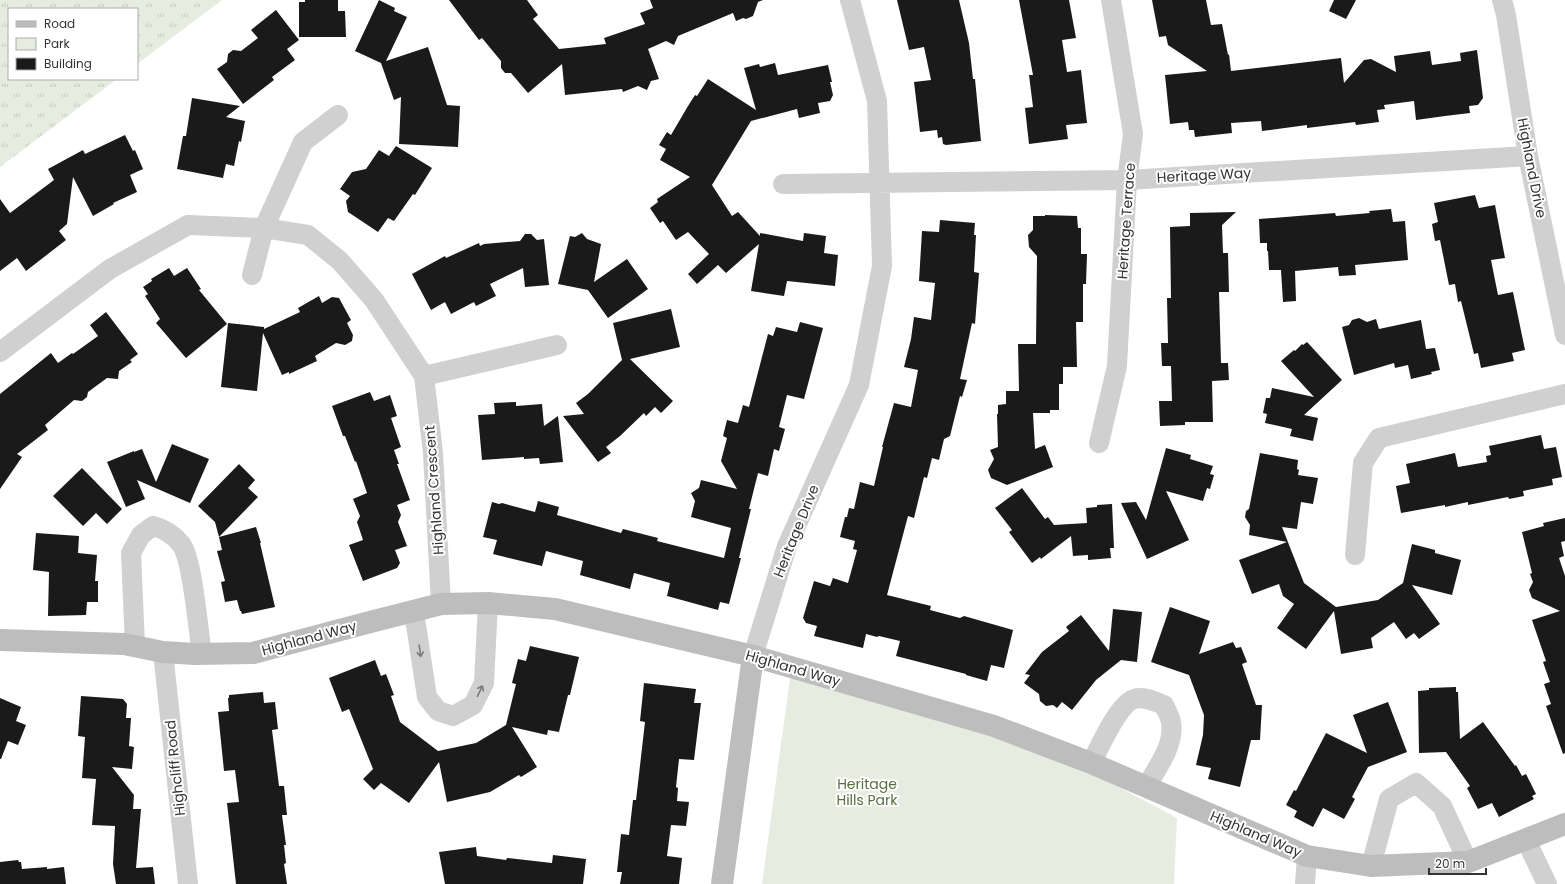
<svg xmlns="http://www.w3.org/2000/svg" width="1565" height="884" font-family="Poppins,sans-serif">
<defs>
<pattern id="grass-tufts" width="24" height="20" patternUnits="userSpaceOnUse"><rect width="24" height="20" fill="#e6ecdf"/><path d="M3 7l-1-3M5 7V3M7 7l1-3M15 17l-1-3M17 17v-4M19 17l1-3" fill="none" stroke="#c6cbc0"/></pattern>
</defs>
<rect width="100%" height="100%" fill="#fff"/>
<path fill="url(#grass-tufts)" d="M0,0h222l-85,64v-55h-128v70h108l-117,88z"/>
<path fill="#e6ecdf" d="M790,678l177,44 105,40 105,56 -3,66h-412z"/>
<path fill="#1a1a1a" d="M305,0h33v11h7l1,26h-47v-35h6z
M379,0l16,8 -1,3 13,6 -21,44 42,-14 19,58 13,1 -2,41 -59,-3 2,-47 -7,3 -13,-37 -26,-12z
M449,0h78l11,15 -5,4 26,30 47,-5 -2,-6 41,-14 -5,-11 13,-5 -3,-8h113l-5,2 -5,14 -7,3 -3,-1 -7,3 -3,-8 -55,23 -4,9 -8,-4 -18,8 11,30 -8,2 -4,9 -9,-4 -15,6 -1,-3 -57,6 -3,-31 -34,29 -17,-20h-6l-4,-5v-7l-19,-23 -3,2z
M897,0h62l10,43 4,36h2l6,62 -35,4 -3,-1 -1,-7 -4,1 -1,-8 -17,2 -6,-50 17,-2 -7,-33 -15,3z
M1019,0h50l7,38 -14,2 5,32 14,-2 6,53 -21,2 2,14 -39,5 -4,-36 8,-1 -4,-32h4z
M1152,0h54l5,25 11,-1 6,31 1,-1 2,17 110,-13 3,25 20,-23 7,-1 25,13 -2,-16 36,-5 2,14 29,-4 -1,-8 17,-3 6,48 -5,7 -9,1 1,7 -25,3 -29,4 -2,-19 -30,4 1,4 -8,1 2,12 -23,3 -1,-3 -48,6v-3l-45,6 -1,-10 -30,2 1,10 -37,4 -1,-7h-5l-1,-8 -18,2 -5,-49 42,-4 -39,-26 -2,-9 -7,1z
M1334,0h22l-10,19 -17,-8z
M276,10l23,30 -12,9 8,11 -23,17 2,3 -31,24 -26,-35 10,-7 1,-8 5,-4 8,1 17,-13 -7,-8z
M775,63l3,12 50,-10 4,17h-2l3,13 -3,6 -12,2 2,10 -21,5 -2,-9 -46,12 -39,64 20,31 6,-4 22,24v-3l43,8 1,-8 22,3 -2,17 14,2 -3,31 -48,-5 -3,15 -33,-5 8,-47 -33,29 -8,-8 -21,19 -9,-10 21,-20 -21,-22 -12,8 -13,-19 -3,2 -10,-15 8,-6 -1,-3 33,-22 -30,-17 6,-11 -7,-4 8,-13 4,3 17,-29 7,-11 2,1 11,-17 48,31 -12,-42 15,-4 1,3z
M192,98l48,8 -14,11 19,4 -4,21 -2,-1 -5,25 -8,-2 -3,14 -46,-9 6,-33h3z
M125,135l8,16 2,-1 8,19 -13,6 7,17 -24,11 1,1 -21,12 -20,-39 -6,47 -8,7 7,9 -40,31 -9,-13 -17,13v-72l10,14 44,-33 -6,-11 35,-19 2,4z
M396,146l36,22 -17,27 -2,-1 -19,27 -6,-3 -10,14 -30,-20 -2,-11 4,-5 -10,-7 12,-17 14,-3 13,-19 10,6z
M1475,195l4,13 16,-3 10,53 -14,2 7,35 15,-3 12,58 -13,3 2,8 -33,7 -3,-15 -4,1 -13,-53 -3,1 -3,-18 -6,1 -9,-45 -5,1 -3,-17 6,-2 -4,-19z
M1391,209l2,13 12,-1 3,39 -53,5 1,10 -17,1 -1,-9 -43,4 1,30 -13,1 -2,-32h-12l-1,-19h-1v-8h-7l-1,-24 76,-6 1,3 34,-3 -1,-2z
M1236,212l-14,13 1,28h5l1,39h-10l2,71h7l1,17 -17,1 1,41h-28v3l-25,1 -1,-25h13l-1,-35h-9l-1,-23h7l-1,-45h4l-1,-71 20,-1v-13z
M1045,215l32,1 1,12h3v26h6l-1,30h-3v38h-7l1,45h-14v17h-4v26h-9v3h-17l2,36 10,-4 8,22 -46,18 -16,-7 -3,-8 6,-11 -4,-9 8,-3 -1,-33h1v-9l8,-1v-13h13l-1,-47h18l1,-88 -8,-9 -1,-12 5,-5v-14h12z
M940,220l35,3 -1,12h2l-2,37 5,1 -4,51 -3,-1 -12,56 7,1 -5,17 -2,-1 -10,40 -6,3 -5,21 -7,-2 -5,20 -3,-1 -10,41 -6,-2 -21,79 44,11 -1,4 30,8 4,-2 49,14 -9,38 -13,-3 -4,16 -21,-6v-1l-70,-18 4,-15 -21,-5 -2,1 -11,-3 -3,14 -49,-12 3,-10 -11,-3 -3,-5 11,-37 16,5 3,-8 15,5 9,-33 -4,-1 2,-8 -15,-4 5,-20h2l2,-9 5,1 6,-27 14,4 9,-39h-1l12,-44 17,4 7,-37 -14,-3 7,-28 3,-22 17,3 4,-37 -16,-2 3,-50 17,1z
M582,233l5,6 14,5 -7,38 33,-23 21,30 -40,29 -20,-28 -30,-6 12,-48 5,1z
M525,234h6l6,6 7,-1 5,46 -24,2 -2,-19 -33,16 6,12 -20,10 -2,-4 -23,12 -6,-12 -14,8 -19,-36 33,-18 1,2 33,-15 1,3 4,-2 36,-3z
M169,268l5,8 13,-8 14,21 -2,1 28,34 -41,34 -30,-35 4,-4 -15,-23 3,-2 -5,-7 9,-6 -1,-2z
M319,296l3,7 10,-6 7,1 12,22 -4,3 6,12 -1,6 -7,4 -9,-2 -21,13 2,5 -28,13v-2l-7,3 -19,-42 -6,58 -36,-4 7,-64 36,4v2l36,-17 -2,-4z
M671,309l9,38 -50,12 43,42 -12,12 -6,-6 -9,9 -2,-3 -24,23 -14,11 5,6 -13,9 -35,-46 21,-2 -8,-11 12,-9 34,-34 -9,-37z
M106,312l32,42 -8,6 2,2 -13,9 -1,8 -11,-1 -19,14 -1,5 -5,4 -8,-1 -29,25 3,5 -31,24 5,3 -22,32v-95l51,-41 7,10 14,-10 1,1 25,-18 -8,-11z
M1359,318l8,4 9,-3 3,10 42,-9 5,29 9,-1 5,22 -9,2 1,2 -21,5 -3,-14 -13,3 -1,-5 -40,12 -12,-48 7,-2 3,-5z
M800,322l23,6 -19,71 -17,-4 -8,32 6,2 -6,22 -5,-2 -6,27 -10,-3 -9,36h2l-12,49h2l-12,46 -9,-2 -2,8 -51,-14 3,-13 -36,-10 -4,16 -50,-14 3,-14 -37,-10 -4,15 -49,-12 4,-14 -14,-3 9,-35 7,2 3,-1 33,9 3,-11 21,6 -2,8 64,18 2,-4 35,9 -1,3 67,17 7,-30 -40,-11 4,-16 -4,-8 8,-5 2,-8 36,9 -16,-28 6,-23 -4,-2 4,-16 11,3 5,-18 6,2 19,-73 5,2 3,-9 21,5z
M1307,342l35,38 -38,35 14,3 -5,23 -23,-5 2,-7 -27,-6 2,-9 -4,-1 3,-15h4l2,-10 42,9 -33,-36 13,-11 1,1 7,-7 1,1z
M370,392l4,9 16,-6 7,21 -6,2 10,29 -7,3 5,14h-2l13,36 -13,5 4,10 -3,7 9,24 -12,4 5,13 -3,5 -34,13 -14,-36 14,-5 -6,-18 3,-6 -7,-17 14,-6 -11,-32 -1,1 -10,-26h-2l-11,-30z
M516,402v4l26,-2 2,22 14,-10 5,46 -23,2 -1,-6 -15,1v-2l-42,3 -4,-45 17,-1 -1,-11z
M1541,435l3,14 12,-2 6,30 -10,2 1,6 -30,6 1,5 -15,3 -1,-2 -40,8v-3l-23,5v-2l-44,8 -5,-27 14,-3 -4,-19 49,-11 3,14 29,-5 -1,-6 5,-1 -2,-9z
M172,444l37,15 -19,44 -53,-23 8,19 -19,8 -19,-45 27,-11v1l8,-3 14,33z
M1166,448l25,7 -1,4 23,7 -3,8 4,1 -4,14 -3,-1 -4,13 -37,-10 23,49 -42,19 -26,-56 15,-1 10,18z
M1260,453l38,7 -1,9 2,1 -1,5 20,3 -5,26 -12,-2 -4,27 -15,-2 22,56 32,24 42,-7 25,-17 9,-39 23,6v3l26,7 -9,35 -40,-10 28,39 -21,15 -5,-6 -8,6 -12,-17 -23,16 2,10 -32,6 -7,-43 -28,38 -29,-21 17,-24 -11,-8 -4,-12 -27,10 -13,-34 48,-18 -38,-7 1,-10 -5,-8 1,-6 3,-2z
M239,464l16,16 -7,8 10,9 -39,40 -4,-15 -17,-16z
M82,468l40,41 -15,15 -11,-11 -13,13 -30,-30z
M1022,488l23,31 3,-2 6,8 33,-2 -1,-15 11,-1v-2l15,-1 2,44h-4l1,10 -23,2v-5l-15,1 -2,-20 -30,23 -1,-2 -8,6 -23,-31 3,-2 -17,-22z
M1565,518v23l-4,1 3,14 -5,2 6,18v177l-2,1 -17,-48 5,-2 -7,-20 6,-2 -7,-20 3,-1 -14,-41 28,-9 -28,-13 -3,-8 4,-8 -3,-8 2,-1 -10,-41 22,-6 -1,-3z
M256,527l5,16h-1l15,64 -33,7 -1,-3h-1l-3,-11 -12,2 -4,-20 4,-1 -8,-30 5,-1 -3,-13z
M36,533l43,3 -1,17 19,2 -2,26h3v21h-11l-1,13 -38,1 1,-44 -16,-2z
M1170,607l40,14 -11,33 34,-12 3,6 5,-1 6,15 -5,2 14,41h6l-2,35h-9l-11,47 -32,-8 3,-11 -15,-3 7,-30 1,-20 -15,-40 -38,-13z
M1113,609l29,3 -5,50 -16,-2 -25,20 -24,30 -10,-8 -5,6 -4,-3 -7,1 -6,-5 -1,-7 -15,-11 6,-8 -5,-1 17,-22 27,-21 -3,-4 15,-12 28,36z
M530,646l49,11 -9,38h-2l-9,37 -11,-2 -1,5 -35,-8 25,40 -16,10 -2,-2 -29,17 -43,10 -8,-40 -30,41 -28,-20 -7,7 -11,-11 10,-10 -24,-60 -7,3 -13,-34 46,-18 6,16 5,-2 8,21 -3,1 9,26 38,29 38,-8 30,-18 10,-41 -4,-1 6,-24 8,2z
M644,683l52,6 -2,14h7l-7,57 -15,-1 -3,28 2,1 -1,13 12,1 -3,24 -15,-1 -4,31 15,2 -3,26h-59l2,-12h-5l4,-38 8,1 4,-35h3l2,-17 7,-61 -5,-1z
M1456,687v5h2l2,47 23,-17 32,44 1,-1 6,11 4,-2 10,20 -4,2 2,3 -35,18 -7,-14 -14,6 -11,-21 3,-2 -24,-34 -27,1 -1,-62 11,-1v-2z
M263,692l1,11 11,-1 3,27 -6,1 7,56h5l3,29h-5l4,30h-2l2,18 -2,1 3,20h-51l-9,-81 12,-1 -4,-32 -11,1 -6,-59 11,-1 -1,-13h1v-3z
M81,696l42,3 4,5 -1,14h5l-2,28 5,1 -2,22 -20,-2 22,28 -1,14h8l-5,59 17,-1 2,17h-39l-3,-20 2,-38 -23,-1 4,-46 -14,-1 3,-41 -7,-1z
M0,698l21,9 -5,14 10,4 -8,20 -10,-4 -7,18h-1z
M1388,702l19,50 -39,15 -16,30 3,2 -11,20 -21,-11 -10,19 -19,-10 3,-6 -11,-6 8,-15 2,1 30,-58 41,20 -14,-38z
M476,847l1,9 29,4 1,-2 45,5 1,-8 33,4 -3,25h-138l-6,-32z
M18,860l1,2h2l1,7 25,-2v2l17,-2 2,17h-66v-22z"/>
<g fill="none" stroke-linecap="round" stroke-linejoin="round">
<path stroke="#d0d0d0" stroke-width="20" d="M1502,0l4,15 22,141 37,179
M783,184l344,-4 401,-24
M252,275l12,-47 39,-86 35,-27
M0,352l110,-83 78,-44 76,3 44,7 32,26 34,39 50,76 9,77 8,151
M424,376l133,-31
M1099,443l18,-77 10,-186 6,-46 -22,-134
M1355,555l8,-92 16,-25 186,-44
M414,612l13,85 11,14 15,5 20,-11 11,-22 4,-80
M135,646l-4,-93 10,-18 12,-9c12,3 20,8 28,18 12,15 17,87 21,110
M163,652l25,232
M753,656l34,-110 72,-161 23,-119 -5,-165 -27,-101
M1091,763c8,-14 27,-59 43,-64 10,-3 20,2 30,6 2,5 6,11 7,17 4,23 -14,46 -25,65
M1526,840l21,44
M1371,866l18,-67 27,-16 26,23 26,56
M1305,884l2,-28"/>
<path stroke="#bdbdbd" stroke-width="22" d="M0,640l124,4 39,8 32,2 58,-1 121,-32 67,-17 47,-1 67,6 198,47 241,70 97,37 216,93 64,10 97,-4 97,-38
M722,884l31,-228"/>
</g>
<defs><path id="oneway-shaft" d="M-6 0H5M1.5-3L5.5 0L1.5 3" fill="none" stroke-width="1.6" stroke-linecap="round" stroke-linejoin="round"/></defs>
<g stroke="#7a7a7a">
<use href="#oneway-shaft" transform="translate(420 651) rotate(82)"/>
<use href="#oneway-shaft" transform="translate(480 691) rotate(-64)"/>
</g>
<g text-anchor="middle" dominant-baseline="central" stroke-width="4" stroke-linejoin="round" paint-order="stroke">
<g font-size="14" fill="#333" stroke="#fff">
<text transform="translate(1532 168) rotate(79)">Highland Drive</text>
<text transform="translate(1204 175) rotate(-3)">Heritage Way</text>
<text transform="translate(1126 221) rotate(-86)">Heritage Terrace</text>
<text transform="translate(434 490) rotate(-94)">Highland Crescent</text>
<text transform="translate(796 531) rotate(-68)">Heritage Drive</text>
<text transform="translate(309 638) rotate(-15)">Highland Way</text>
<text transform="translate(793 668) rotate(16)">Highland Way</text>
<text transform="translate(175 768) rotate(-96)">Highcliff Road</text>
<text transform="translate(1256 834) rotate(23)">Highland Way</text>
</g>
<g font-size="14" fill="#56703f" stroke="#fff">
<text x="867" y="784">Heritage<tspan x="867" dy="16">Hills Park</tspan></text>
</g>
</g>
<rect x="8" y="8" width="130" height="72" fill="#ffffff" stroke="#adadad"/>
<rect x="16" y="21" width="20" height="6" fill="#bdbdbd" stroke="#adadad"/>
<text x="44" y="28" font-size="12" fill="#333333">Road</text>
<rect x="16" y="38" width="20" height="12" fill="#e6ecdf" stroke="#adadad"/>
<text x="44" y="48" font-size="12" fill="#333333">Park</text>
<rect x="16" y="58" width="20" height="12" fill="#1a1a1a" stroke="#adadad"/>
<text x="44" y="68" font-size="12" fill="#333333">Building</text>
<path d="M1429 868v6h57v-6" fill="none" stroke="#333333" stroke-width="2"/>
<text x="1435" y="868" font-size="12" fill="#333333" stroke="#ffffff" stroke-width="3" paint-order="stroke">20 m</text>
</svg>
